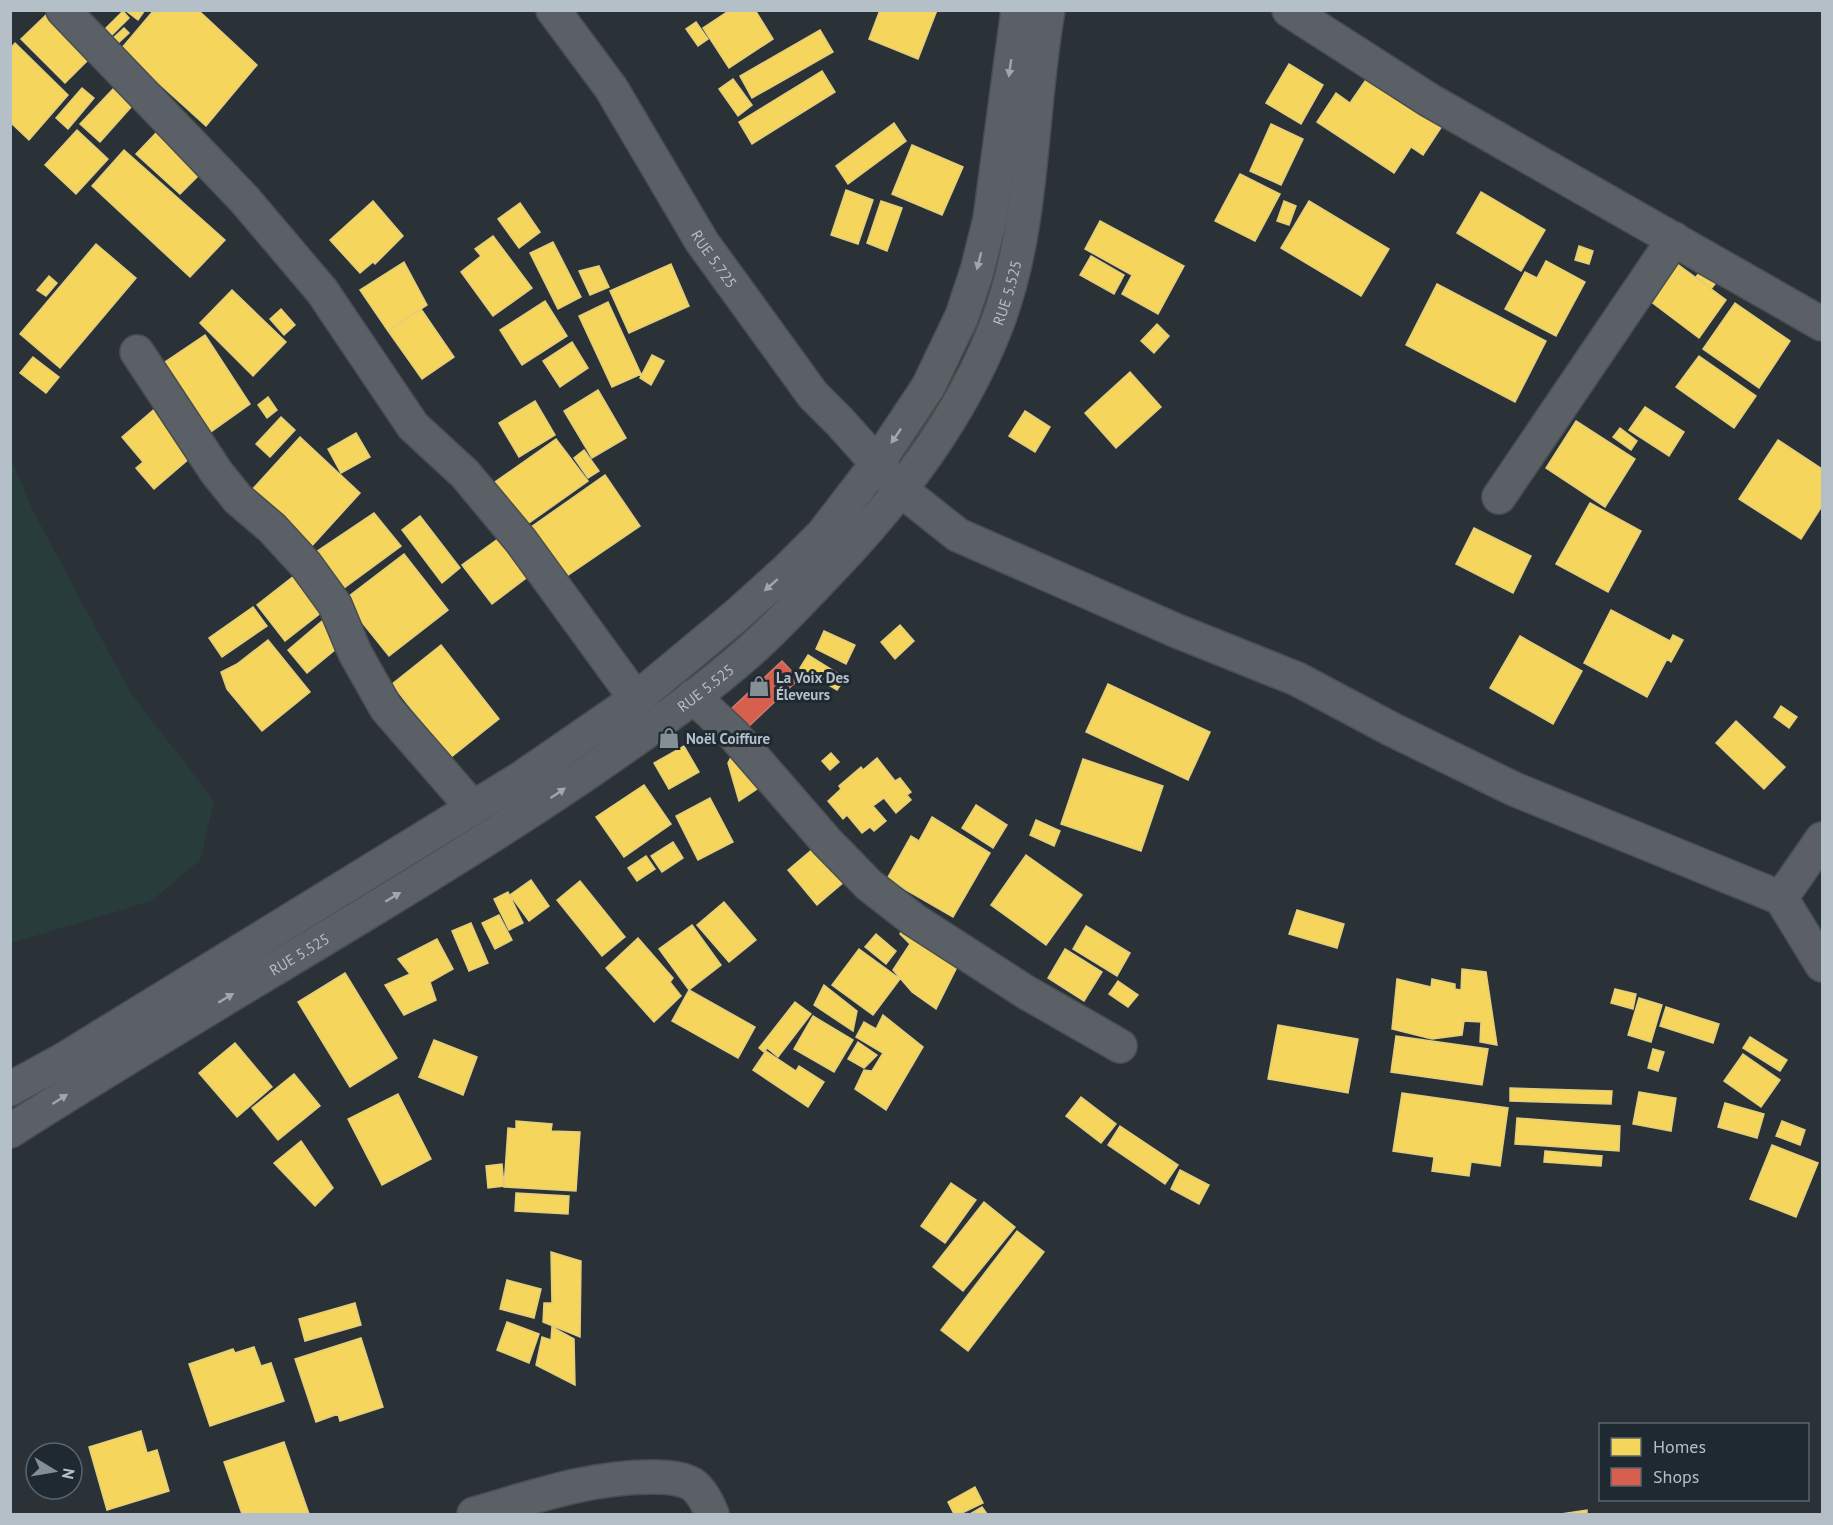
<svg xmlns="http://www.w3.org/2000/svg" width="1833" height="1525" font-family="'PT Sans',sans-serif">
<rect width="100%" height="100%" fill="#2a3237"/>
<path fill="#283d3b" d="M11,459l22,52 97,181 84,109 -14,59 -49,41 -140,42z"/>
<path fill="#f6d55c" stroke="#e2ce7c" stroke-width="1.5" d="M125,10h20l-7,10z
M154,10h44l59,55 -51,61 -85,-77z
M730,10h25l18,29 -44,29 -26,-40z
M880,10h57l-19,49 -49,-20z
M123,11l6,7 -18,18 -6,-7z
M46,15l43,44 -24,24 -44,-44z
M696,22l12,17 -10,7 -12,-17z
M124,28l5,5 -12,11 -4,-6z
M820,30l13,22 -81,46 -12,-22z
M15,43l53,52 -39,45 -19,-18v-73z
M1289,64l34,21 -22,39 -35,-21z
M822,71l13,21 -83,52 -13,-22z
M1372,71l74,49 -23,35 -12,-8 -17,26 -77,-51 19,-29 14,10z
M733,79l19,26 -14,11 -19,-27z
M82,88l12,10 -26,31 -12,-11z
M113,89l19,17 -32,36 -20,-18z
M894,123l12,18 -58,43 -12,-18z
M1271,124l32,15 -22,46 -31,-14z
M77,130l31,29 -32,35 -31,-29z
M156,133l46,39 -22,22 -44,-40z
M912,145l51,22 -21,48 -50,-21z
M124,150l101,90 -35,37 -98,-91z
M1240,174l40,20 -25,47 -40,-20z
M846,190l27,10 -15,44 -27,-9z
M1481,192l64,38 -24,41 -64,-38z
M373,201l30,35 -28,28 -2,-2 -13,11 -30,-33z
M881,201l21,7 -15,43 -20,-8z
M1284,201l12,5 -7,19 -12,-4z
M1309,201l80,48 -28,47 -80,-48z
M520,203l20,29 -21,16 -21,-29z
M1100,221l84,45 -26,48 -36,-20 10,-19 -47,-26z
M493,236l39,52 -39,28 -32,-44 20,-16 -6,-7z
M553,242l28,55 -23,12 -28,-56z
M96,244l40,34 -76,90 -40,-34z
M1579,246l14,5 -4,13 -14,-4z
M1091,256l33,19 -10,19 -34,-19z
M1546,261l39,21 -29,54 -51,-27 20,-37 12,6z
M404,262l23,43 -39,26 -28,-41z
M1676,263l50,37 -27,38 -57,-43z
M671,264l18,42 -60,27 -19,-42z
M599,266l10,21 -19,8 -11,-24z
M1703,268l15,12 -7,9 -15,-12z
M49,276l8,7 -11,13 -9,-6z
M1437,284l109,57 -31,61 -109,-57z
M232,290l54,52 -33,34 -53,-53z
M545,301l22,35 -45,29 -22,-35z
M608,302l33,72 -29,13 -33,-71z
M1735,303l55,38 -31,47 -56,-39z
M281,309l14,16 -11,10 -14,-16z
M421,309l33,48 -32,22 -34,-48z
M1157,324l12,12 -15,17 -13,-12z
M205,335l45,69 -49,35 -39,-75z
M572,342l16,26 -28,19 -17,-26z
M652,355l12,6 -13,24 -11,-7z
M1699,356l57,40 -22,32 -58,-41z
M33,357l26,20 -13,16 -26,-20z
M1130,372l31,35 -45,41 -31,-35z
M598,390l28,48 -34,20 -28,-47z
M268,397l9,13 -10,8 -9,-13z
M535,401l20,34 -36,22 -20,-34z
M158,406l39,46 -43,37 -18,-21 7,-6 -21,-25z
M1645,407l39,25 -15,24 -40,-26z
M1025,411l25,16 -15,25 -26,-16z
M281,417l14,13 -25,27 -14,-13z
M1576,421l59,38 -30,48 -59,-39z
M1620,428l17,13 -6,9 -18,-13z
M356,433l14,24 -29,16 -13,-24z
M300,437l60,56 -50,55 -60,-56z
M556,439l32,42 -62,44 -31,-43z
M1778,440l44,29v37l-21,33 -62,-40z
M584,450l15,21 -11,7 -14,-20z
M605,475l35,51 -82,56 -34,-50z
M1590,503l51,28 -33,61 -52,-28z
M374,513l27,33 -61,45 -27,-37z
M420,516l40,52 -18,15 -40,-53z
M1474,528l57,28 -18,37 -57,-29z
M509,531l29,38 -46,35 -30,-39z
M404,554l44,56 -59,46 -45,-56z
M299,572l28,36 -42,33 -28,-36z
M253,607l14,19 -45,31 -13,-19z
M1611,610l59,31 3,-6 10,5 -12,22 -4,-3 -20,38 -63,-34z
M322,621l19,24 -34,28 -19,-23z
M900,625l14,16 -19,18 -14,-17z
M824,631l31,14 -9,19 -30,-15z
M1520,636l62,35 -29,53 -63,-36z
M268,640l42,52 -48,39 -35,-42 -6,-17 16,-8z
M441,645l58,74 -49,39 -58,-74z
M808,655l37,23 -8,12 -37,-22z
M1108,684l102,48 -22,48 -102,-48z
M1781,706l16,11 -8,11 -15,-11z
M1736,721l49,46 -21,22 -48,-46z
M739,742l27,41 -27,18 -11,-38z
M684,746l15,26 -30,17 -15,-26z
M831,753l8,9 -9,8 -8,-9z
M877,758l18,23 5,-3 11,14 -4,3 4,5 -15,13 -12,-15 -11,8 13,15 -12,10 -4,-4 -8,6 -15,-18 -4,4 -15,-18 13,-12 -2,-3 22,-19 2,3z
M1083,759l80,27 -22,65 -80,-27z
M644,785l27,39 -47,33 -28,-40z
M710,798l23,44 -35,18 -22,-44z
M976,805l31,20 -14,23 -31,-20z
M932,817l58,36 -37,64 -66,-38 24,-43 8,5z
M1036,820l24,11 -6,15 -24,-11z
M673,842l10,16 -21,14 -11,-16z
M814,848l30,34 -27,23 -29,-35z
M1026,855l56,40 -36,50 -55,-40z
M646,856l9,13 -18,12 -9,-13z
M531,880l18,26 -20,15 -19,-26z
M580,881l45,56 -23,19 -45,-56z
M508,892l15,31 -14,7 -15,-31z
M724,902l32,38 -27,22 -32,-37z
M1297,910l47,14 -7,24 -48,-14z
M499,915l13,25 -17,9 -13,-26z
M471,923l17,40 -19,8 -17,-40z
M907,923l54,36 -25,50 -24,-17 -19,-22 17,-26 -10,-10z
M692,925l29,40 -32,25 -30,-41z
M1086,926l44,27 -13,23 -44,-27z
M876,934l20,17 -10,13 -21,-17z
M638,938l35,40 -3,4 11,14 -27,26 -48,-54z
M437,939l16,30 -23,13 6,18 -32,15 -19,-30 25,-11 -12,-15z
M859,949l41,30 -27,36 -41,-30z
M1065,949l37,23 -18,29 -36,-23z
M1462,969l24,3 11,73 -17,-3 1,-20 -17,-1 -2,14 -30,4 -40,-10 5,-50 34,8 1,-8 23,5v5l6,1z
M345,973l52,85 -47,29 -52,-85z
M1118,981l20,14 -10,12 -19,-13z
M824,985l33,26 -4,20 -39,-26z
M1615,989l21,5 -3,15 -22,-6z
M689,990l66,37 -17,31 -66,-37z
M1639,998l23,7 -11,37 -23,-7z
M795,1002l16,12 -33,43 -11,-9 -3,4 -5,-4z
M1666,1007l53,17 -6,19 -53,-17z
M883,1015l40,32 -37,63 -31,-21 9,-19 8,1 11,-18 -27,-16 8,-15 12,7z
M813,1016l40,24 -19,32 -40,-23z
M1278,1025l80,14 -10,54 -80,-14z
M1396,1036l92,13 -6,36 -91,-13z
M1750,1037l37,23 -7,11 -37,-23z
M434,1040l43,17 -14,38 -44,-18z
M858,1042l19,13 -13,13 -16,-9z
M235,1043l37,44 -35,30 -38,-44z
M1653,1049l11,3 -6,19 -10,-3z
M766,1051l30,20 3,-5 25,16 -16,25 -55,-37z
M1743,1054l37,26 -19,27 -37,-26z
M294,1074l26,32 -42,34 -26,-32z
M1510,1088l102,3 -1,13 -101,-3z
M1639,1092l37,6 -5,33 -38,-7z
M1402,1093l106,15 -8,58 -29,-4 -2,14 -37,-5 2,-14 -41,-6z
M398,1094l33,65 -49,26 -34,-66z
M1081,1097l35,27 -15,19 -35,-27z
M1725,1103l39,11 -7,24 -39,-11z
M1517,1118l103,8 -1,25 -104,-7z
M516,1121l36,3 -1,7 29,1 -4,59 -72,-4 4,-59 8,1z
M1782,1121l23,9 -5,15 -24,-9z
M1120,1126l58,39 -13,19 -57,-39z
M301,1141l32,47 -18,18 -41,-43z
M1772,1145l46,18 -22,54 -46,-18z
M1545,1151l57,5 -1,10 -57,-4z
M502,1164l2,22 -16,2 -2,-22z
M1180,1170l29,15 -10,19 -28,-15z
M951,1183l25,17 -31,43 -24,-17z
M516,1193l53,3 -1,18 -53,-3z
M984,1202l31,25 -52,64 -30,-24z
M1017,1231l27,21 -76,99 -27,-21z
M551,1252l30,9 -1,76 -37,-15 1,-19h8z
M507,1280l34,9 -7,29 -34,-9z
M355,1303l6,22 -56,16 -6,-22z
M507,1322l32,12 -10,29 -32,-13z
M552,1327l22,12 1,46 -39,-20 6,-28 9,3z
M361,1338l22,69 -43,14 -2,-7 -22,8 -21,-63z
M254,1347l7,19 10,-3 13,38 -74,25 -21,-62 44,-15 2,4z
M141,1431l6,22 10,-3 12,41 -62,19 -18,-63z
M284,1442l25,72h-67l-18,-52z
M975,1487l8,16 -23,11h-6l-6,-12z
M982,1507l5,7h-17z
M1587,1510v4h-26z"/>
<path fill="#d6604d" stroke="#cc7c72" stroke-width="1.5" d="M782,661l17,18 -51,48 -17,-18z"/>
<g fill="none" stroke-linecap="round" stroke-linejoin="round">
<defs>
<g id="minor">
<path d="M63,10l181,189 78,92 91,135 52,48 56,67 115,158"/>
<path id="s1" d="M553,10l58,78 91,154 111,153 27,27 61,68 57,45 219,96 120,48 96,51 121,59 267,109"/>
<path d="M1289,10l140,90 393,224"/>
<path d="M137,352l80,121 21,26 34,29 34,37 29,40 20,48 31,55 87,100"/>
<path d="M1499,497l175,-258"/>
<path d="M693,696l41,39 93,107 42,43 45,35 110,71 96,55"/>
<path d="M1822,839l-41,59 41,67"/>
<path d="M10,1089l53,-29 457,-281 116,-80 101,-84 51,-46 35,-35 53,-69 52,-78 34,-71 15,-45 13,-52 28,-209"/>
<path id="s2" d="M10,1131c119,-76 240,-147 360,-220 79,-48 157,-96 233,-149 50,-35 102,-71 148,-112 30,-27 58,-58 86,-87 64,-68 123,-145 158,-234 40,-101 34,-212 53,-319"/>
<path d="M474,1514c60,-17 118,-38 181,-37 12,0 26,1 37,7 10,7 16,20 20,30"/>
</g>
</defs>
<use href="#minor" stroke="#484e52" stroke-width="36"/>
<use href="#minor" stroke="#5a6065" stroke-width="33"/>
</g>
<defs><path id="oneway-solid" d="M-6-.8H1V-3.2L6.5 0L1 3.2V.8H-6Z" transform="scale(1.5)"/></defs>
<g fill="#9ea7ae">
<use href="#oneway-solid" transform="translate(1010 68) rotate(98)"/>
<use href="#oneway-solid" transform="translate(979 261) rotate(104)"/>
<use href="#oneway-solid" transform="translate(896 436) rotate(124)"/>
<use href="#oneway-solid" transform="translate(771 585) rotate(139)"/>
<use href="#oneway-solid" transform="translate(558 793) rotate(-34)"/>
<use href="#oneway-solid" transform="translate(393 897) rotate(-31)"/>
<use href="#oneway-solid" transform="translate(226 998) rotate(-31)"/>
<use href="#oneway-solid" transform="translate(60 1099) rotate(-33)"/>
</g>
<defs>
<symbol id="shop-bare" viewBox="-9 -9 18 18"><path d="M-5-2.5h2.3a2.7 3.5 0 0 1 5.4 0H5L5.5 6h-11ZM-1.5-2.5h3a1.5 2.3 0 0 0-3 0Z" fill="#848e95" stroke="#1e2931" stroke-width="2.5" paint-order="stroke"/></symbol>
</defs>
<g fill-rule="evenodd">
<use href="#shop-bare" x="744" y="671" width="30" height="30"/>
<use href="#shop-bare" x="654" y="723" width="30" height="30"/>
</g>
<g text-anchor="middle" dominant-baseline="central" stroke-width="6" stroke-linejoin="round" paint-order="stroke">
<g font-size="15" fill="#b4bfc7" stroke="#1e2931">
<text stroke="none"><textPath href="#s1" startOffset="297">RUE 5.725</textPath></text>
<text stroke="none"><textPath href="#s2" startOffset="1329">RUE 5.525</textPath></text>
<text stroke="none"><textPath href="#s2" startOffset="825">RUE 5.525</textPath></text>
<text stroke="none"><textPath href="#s2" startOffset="339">RUE 5.525</textPath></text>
</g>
<g font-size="15" font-weight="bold" fill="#b4bfc7" stroke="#1e2931" text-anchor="start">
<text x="776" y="677">La Voix Des<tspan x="776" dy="17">Éleveurs</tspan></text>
<text x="686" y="738">Noël Coiffure</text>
</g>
</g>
<rect width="1833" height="1525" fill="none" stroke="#b4bfc7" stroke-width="24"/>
<rect x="1599" y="1423" width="210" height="78" fill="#1e2931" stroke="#5a656d" stroke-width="1.5"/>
<rect x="1611" y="1438" width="30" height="18" fill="#f6d55c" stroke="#5a656d" stroke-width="1.5"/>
<text x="1653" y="1453" font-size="18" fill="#b4bfc7">Homes</text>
<rect x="1611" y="1468" width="30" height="18" fill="#d6604d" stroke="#5a656d" stroke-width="1.5"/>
<text x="1653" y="1483" font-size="18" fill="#b4bfc7">Shops</text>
<g transform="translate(54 1471) rotate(101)"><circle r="28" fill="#1e2931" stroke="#5a656d" stroke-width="1.5"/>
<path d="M0-4.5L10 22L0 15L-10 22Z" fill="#848e95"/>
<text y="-9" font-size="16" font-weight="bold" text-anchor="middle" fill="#b4bfc7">N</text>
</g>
</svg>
